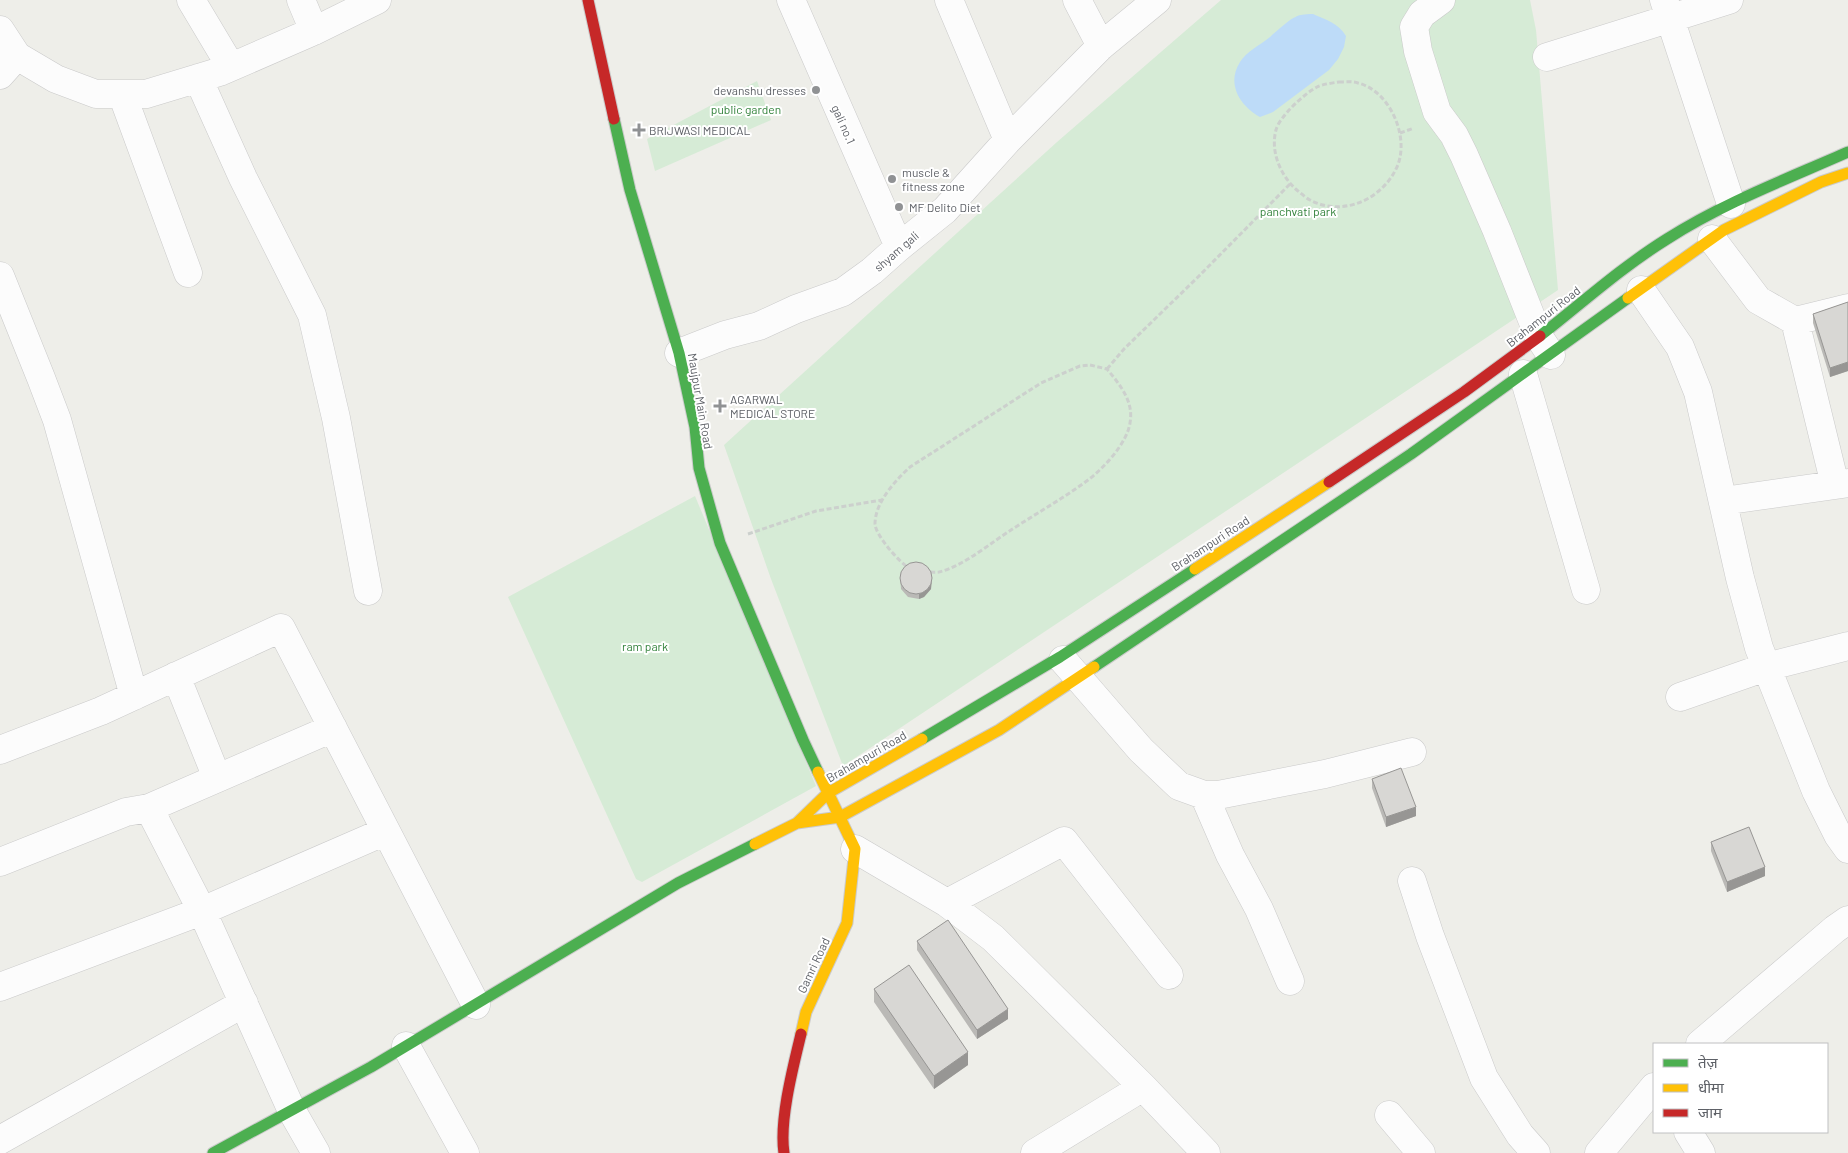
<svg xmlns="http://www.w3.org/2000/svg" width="1848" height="1153" font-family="Barlow,'Noto Sans Devanagari',sans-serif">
<rect width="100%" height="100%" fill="#eeeee9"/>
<path fill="#d6ebd6" d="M1221,0h309l6,30 22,260 -715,476 -72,-187 -47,-134 333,-303z
M757,81l14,39 -116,51 -8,-32z
M695,496l121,290 -174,96 -6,-3 -128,-282z"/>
<path fill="#bddbf8" d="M1313,14c14,6 25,9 33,22l-2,11 -6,12 -9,11 -56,42 -13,5c-20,-11 -34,-33 -20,-55 6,-10 20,-17 30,-25 7,-6 22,-21 31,-22 4,-1 8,-1 12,-1z"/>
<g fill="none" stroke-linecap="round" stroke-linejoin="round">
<defs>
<path id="street" d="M191,0l40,67
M301,0l13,31
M791,0l108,247
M949,0l59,140
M1077,0l24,46
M1441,0l-19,14 -8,13 4,24 19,61 17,23 10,20 33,76 42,106 12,18
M1664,0l67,204
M0,30l17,26 39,23 40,15h50l76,-23 92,-40 63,-31
M1547,57l182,-57
M0,75l17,-19
M198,78l45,100 69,137 24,103 32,173
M122,94l66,179
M1712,239l46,61 37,21 53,-13
M0,276l41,102 16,42 77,276
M1641,290l39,57 18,45 42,186 19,70 57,143 22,44 10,14
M1795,321l40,164
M679,353l46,-18 34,-9 37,-17 47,-17 29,-21 27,-24 46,-37 63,-70 93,-94 56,-46
M1523,374l63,216
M1723,501l125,-18
M1063,660l78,90 38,36 25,9h14l107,-21 87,-22
M176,676l41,102
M1680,697l86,-30 82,-21
M0,750l101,-39 180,-83 195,377
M1204,795l26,60 29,54 31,72
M149,808l184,-80
M855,849l92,54 46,35 150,149 63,66
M0,862l126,-50 23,-4 53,103 90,200 24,42
M1412,881l18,55 54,142 36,57 16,18
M947,903l117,-62 105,134
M0,987l202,-76 184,-80
M1700,1044l135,-115 13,-9
M406,1046l59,107
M1389,1115l32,38
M1688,1132l13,21
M0,1140l244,-137
M1035,1153l108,-66
M1599,1153l55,-66"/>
<path id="fast" d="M614,119l16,71 49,163 16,74 4,41 21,75 83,197 15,32
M1540,336c42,-33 82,-69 127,-97 56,-36 120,-60 181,-87
M1094,667l317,-213 217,-156
M922,739l138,-82 135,-88
M213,1153l158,-86 307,-184 77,-39"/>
<path id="slow" d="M1628,298l96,-68 97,-48 27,-9
M1195,569l134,-87
M797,823l43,-6 159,-87 95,-63
M755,844l42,-21 31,-30 94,-54
M801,1034l5,-22 41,-89 8,-74 -37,-77"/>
<path id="jam" d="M588,0l26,119
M1329,482l135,-90 76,-56
M784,1153c-5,-32 9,-86 17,-119"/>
</defs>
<use href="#street" stroke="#cacaca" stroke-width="29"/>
<use href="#fast" stroke="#cbcbcb" stroke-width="13"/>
<use href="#slow" stroke="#cbcbcb" stroke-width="13"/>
<use href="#jam" stroke="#cbcbcb" stroke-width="13"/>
<path stroke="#ccd0cd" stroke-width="3" stroke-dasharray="5 2.5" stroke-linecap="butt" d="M1339,82c6,0 13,-1 19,1 33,8 53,57 38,86 -15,31 -54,48 -86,31 -4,-2 -8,-6 -12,-9 -17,-14 -28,-39 -22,-61 3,-13 29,-37 41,-43 6,-3 15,-4 22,-5z
M1400,133l14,-5
M1090,365l17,4c13,16 27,32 23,54 -3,20 -26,45 -42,57 -24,18 -51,33 -77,50 -19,12 -49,37 -72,42 -8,1 -22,-1 -30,-4 -10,-6 -33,-32 -34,-44 0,-22 21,-44 35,-57l131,-84 39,-17z
M1107,369l17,-20 74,-72 92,-93
M748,534l68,-23 66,-11"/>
<use href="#street" stroke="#fcfcfc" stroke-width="28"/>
<use href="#fast" stroke="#4caf50" stroke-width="11"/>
<use href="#slow" stroke="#ffc107" stroke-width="11"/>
<use href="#jam" stroke="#c62828" stroke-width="11"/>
</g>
<path fill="#bab9b6" d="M1848,302v69l-18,6 -17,-54v-9z
M900,574l32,5 -1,10 -7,8 -5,2 -11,-2 -7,-8z
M1372,779l44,37 -30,11 -14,-39z
M1711,842l54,34 -38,16 -16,-41z
M917,941l91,78 -31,20 -60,-89z
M874,989l94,76 -34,24 -60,-87z"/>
<path fill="#979694" d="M1848,362v9l-18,6v-9z
M932,574l-1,15 -7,8 -5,2v-5z
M1416,807v9l-30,11v-10z
M1765,867v9l-38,16v-10z
M1008,1009v10l-31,20v-9z
M968,1052v13l-34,24v-13z"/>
<path fill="#d8d7d4" stroke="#979694" d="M1848,302v60l-18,6 -17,-54z
M900 578a16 16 0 1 1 32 0a16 16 0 1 1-32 0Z
M1401,768l15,39 -30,10 -14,-38z
M1749,827l16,40 -38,15 -16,-40z
M948,920l60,89 -31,21 -60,-89z
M909,965l59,87 -34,24 -60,-87z"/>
<g fill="#909294" stroke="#fff" stroke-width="2">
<circle cx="816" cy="90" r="5"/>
<path d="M636.5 122.5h5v5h5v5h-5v5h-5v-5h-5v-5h5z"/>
<circle cx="892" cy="179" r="5"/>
<circle cx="899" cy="207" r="5"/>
<path d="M717.5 398.5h5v5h5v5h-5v5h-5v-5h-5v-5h5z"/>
</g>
<g text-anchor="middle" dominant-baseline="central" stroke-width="4" stroke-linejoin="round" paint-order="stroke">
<g font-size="12" fill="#5e6167" stroke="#fff" text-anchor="start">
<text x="806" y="90" text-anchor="end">devanshu dresses</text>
<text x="649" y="130">BRIJWASI MEDICAL</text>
<text x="902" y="172">muscle &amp;<tspan x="902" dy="14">fitness zone</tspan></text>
<text x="909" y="207">MF Delito Diet</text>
<text x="730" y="399">AGARWAL<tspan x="730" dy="14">MEDICAL STORE</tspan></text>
</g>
<g font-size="12" fill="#32823b" stroke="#fff">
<text x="746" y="109">public garden</text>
<text x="1298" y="211">panchvati park</text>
<text x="645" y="646">ram park</text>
</g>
<g font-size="12" fill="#5e6167" stroke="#fff">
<text transform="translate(844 124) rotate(66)">gali no.1</text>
<text transform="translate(896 251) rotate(-41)">shyam gali</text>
<text transform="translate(1543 316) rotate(-38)">Brahampuri Road</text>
<text transform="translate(701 401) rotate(80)">Maujpur Main Road</text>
<text transform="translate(1210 543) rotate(-33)">Brahampuri Road</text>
<text transform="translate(866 756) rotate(-30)">Brahampuri Road</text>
<text transform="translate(813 965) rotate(-65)">Gamri Road</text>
</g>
</g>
<rect x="1653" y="1043" width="175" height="90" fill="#ffffff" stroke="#bfc0c2"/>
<rect x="1663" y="1059" width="25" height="8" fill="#4caf50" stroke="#bfc0c2"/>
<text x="1698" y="1068" font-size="15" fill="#5e6167">तेज़</text>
<rect x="1663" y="1084" width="25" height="8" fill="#ffc107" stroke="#bfc0c2"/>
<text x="1698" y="1093" font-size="15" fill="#5e6167">धीमा</text>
<rect x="1663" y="1109" width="25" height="8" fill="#c62828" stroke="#bfc0c2"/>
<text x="1698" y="1118" font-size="15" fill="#5e6167">जाम</text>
</svg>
